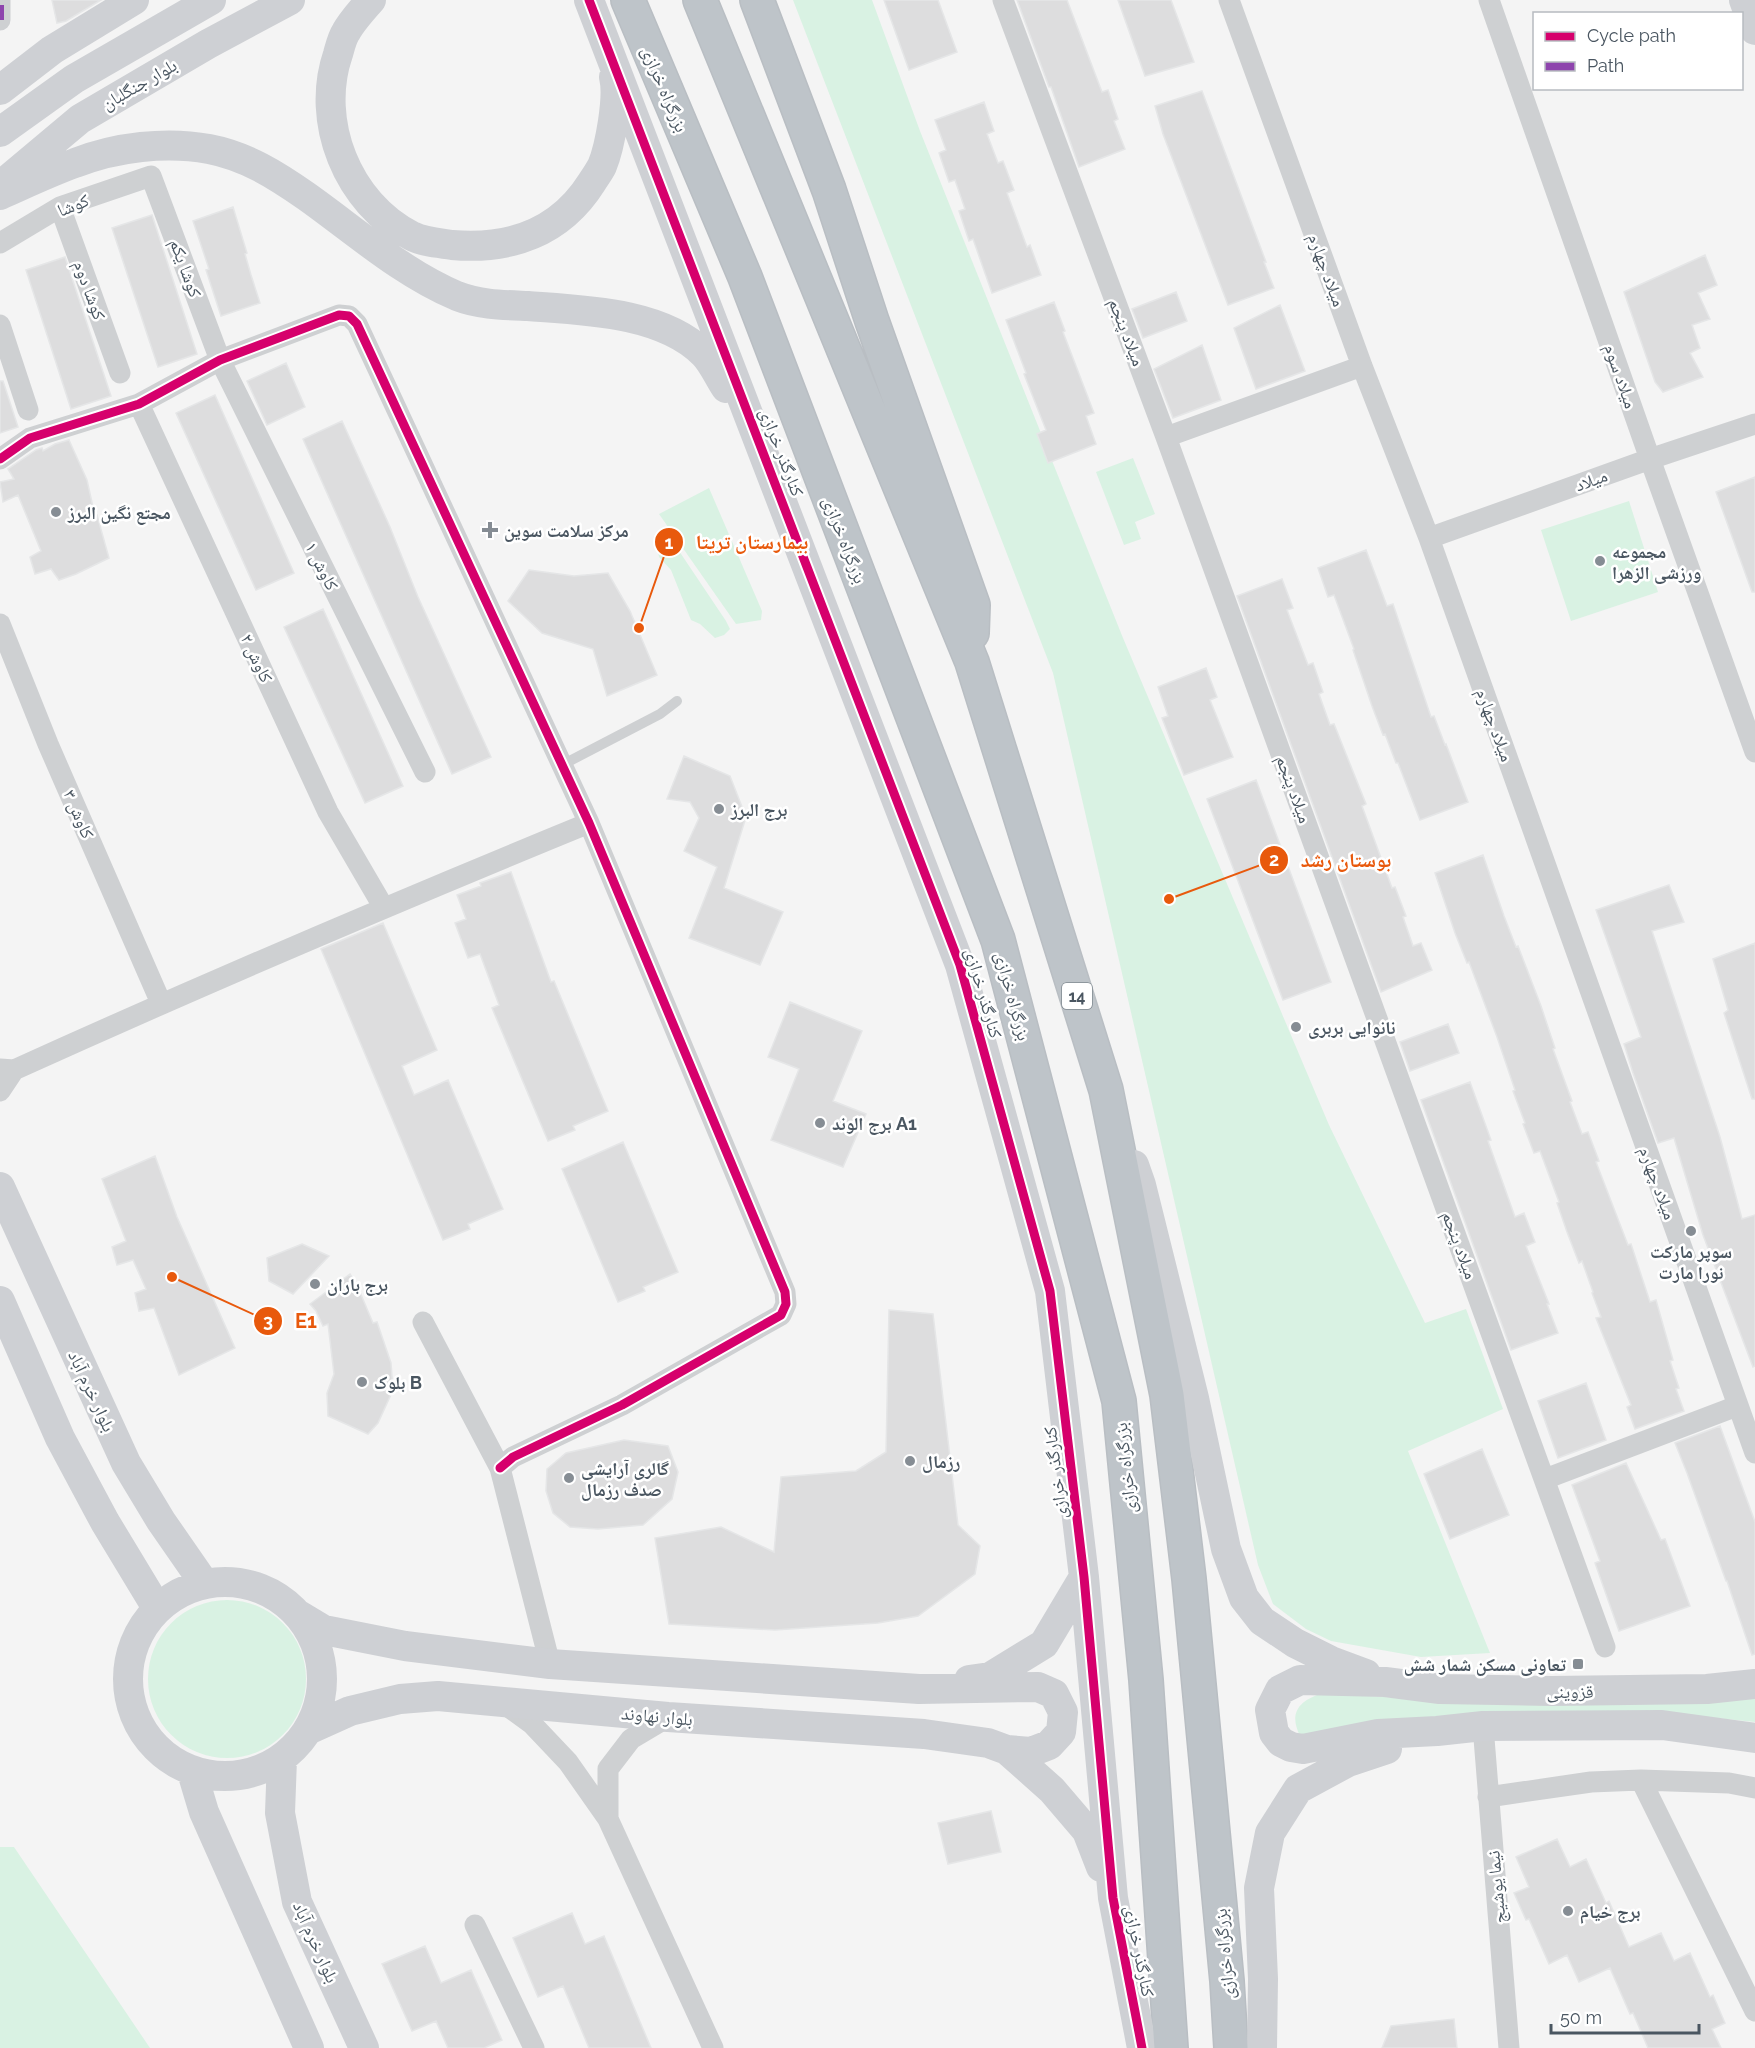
<svg xmlns="http://www.w3.org/2000/svg" width="1755" height="2048" font-family="Raleway,'Noto Naskh Arabic',sans-serif">
<rect width="100%" height="100%" fill="#f4f4f4"/>
<path fill="#d9f2e3" d="M793,0h79l48,131 203,507 206,487 96,198 41,-14 37,100 -95,42 82,202 -69,4 -90,-16 -25,-12 -33,-25 -15,-39 -205,-892z
M1133,458l22,56 -20,8 6,17 -17,6 -28,-73z
M709,488l53,123 -1,9 -25,4 -77,-110z
M1629,501l29,91 -87,29 -30,-91z
M663,537l10,5 53,79 4,8 -6,6 -9,3 -15,-14 -9,-4 -20,-50 -12,-13 -3,-15z
M148 1679a79 79 0 1 1 158 0a79 79 0 1 1-158 0Z
M1323,1693l107,7 325,-5v27l-58,-6 -397,20c-12,-24 0,-36 23,-43z
M0,1847h14l136,201h-150z"/>
<path fill="#ddddde" stroke="#e5e6e7" stroke-width="1.5" d="M52,0h49l-35,21 -9,2z
M884,0h54l19,52 -48,18z
M1017,0h50l35,92 6,-2 10,29 -4,2 11,28 -46,18 -28,-80h-2z
M1118,0h53l23,62 -49,14z
M1202,91l64,171h-2l10,26 -46,17 -65,-171 -8,-28z
M984,102l10,29 -7,3 11,29 5,-2 11,29 -7,3 20,54 3,-2 11,30 -49,18 -19,-54 -4,2 -10,-30 6,-2 -10,-29 -6,2 -10,-29 7,-3 -11,-30z
M233,207l14,46 -2,1 6,21 9,28 -39,13 -15,-46 3,-1 -16,-48z
M152,215l45,139 -39,13 -46,-139z
M1705,255l12,30 -19,8 12,26 -18,6 8,23 -10,5 13,24 -40,15 -8,-10 -31,-90z
M65,257l46,139 -40,13 -45,-139z
M1176,292l11,29 -44,17 -11,-29z
M1054,302l11,29 -2,1 31,81 -8,3 10,28 -48,19 -11,-29 9,-4 -22,-56 2,-1 -20,-53z
M1280,305l25,66 -49,18 -22,-61z
M1202,345l19,55 -48,18 -19,-49z
M286,363l19,44 -38,18 -20,-44z
M0,381h3l15,46 -18,6z
M215,395l79,178 -38,17 -80,-177z
M342,421l48,106 28,70 73,160 -39,17 -149,-335z
M69,440l18,40 8,36 2,-1 12,43 -33,16 -17,6 -8,-11 -16,5 -5,-17 11,-6 -23,-56 -15,7 -3,-20 14,-3 -6,-10 28,-19 6,-2 1,3 12,-7z
M1755,477v115h-3l-36,-100z
M1366,550l21,56 6,-2 38,113 3,-1 11,29 1,-1 22,58 -48,18 -22,-57h-2l-11,-29 -2,1 -11,-29 -19,-56 1,-1 -20,-54 -6,2 -10,-29z
M529,570l45,6 34,-3 22,38 27,64 -50,21 -14,-47 -51,-16 -34,-32z
M1282,579l11,29 -6,2 21,55 5,-2 10,29 -4,2 11,31 4,-1 32,80 -4,2 30,82 3,-1 11,29 -3,1 10,29 8,-3 11,27 -51,22 -144,-396z
M323,609l80,177 -38,17 -81,-176z
M1206,668l11,29 -7,3 23,57 -49,18 -22,-57 6,-2 -10,-29z
M684,756l46,20 16,41 -22,71 59,24 -23,53 -71,-27 28,-71 -33,-16 15,-33 -9,-16 -23,-3z
M1256,780l75,202 -48,18 -76,-201z
M1483,855l21,61 12,31 2,-1 23,60 14,42 -2,1 19,52 -2,1 12,32 6,-2 11,29 -3,1 32,83 3,-1 19,58 6,-2 17,60 -3,1 9,27 -3,1 8,22 -49,18 -8,-22 4,-2 -35,-87 5,-1 -9,-24 1,-1 -11,-31 -3,2 -12,-31 -10,-29 2,-1 -19,-51 -6,2 -11,-29 2,-1 -12,-32 2,-1 -18,-53 -28,-75 -2,1 -12,-30 -20,-60z
M511,872l40,110 3,-1 54,130 -35,15 2,4 -27,11 -56,-133 7,-3 -19,-51 -12,4 -13,-35 11,-4 -9,-24 24,-9 -1,-3z
M1669,885l15,37 -32,9 68,206 22,82 13,-4v151l-2,1 -50,-132 -29,-97 -16,5 -25,-70 -9,-29 17,-7 -45,-127z
M383,923l54,127 -35,16 12,29 34,-15 55,129 -35,15 2,5 -27,11 -122,-291z
M1755,943v156h-3l-28,-86 4,-3 -15,-51z
M790,1002l72,29 -29,70 33,13 -23,53 -72,-27 28,-71 -31,-12z
M1448,1024l11,29 -49,18 -10,-29z
M1470,1082l21,58 -3,1 27,76 9,-4 11,29 -9,4 23,58h-2l11,29 -47,17 -90,-250z
M623,1142l55,130 -35,15 2,4 -27,11 -56,-133z
M155,1156l22,61 58,131 -56,27 -25,-67 -15,3 -4,-18 11,-4 -13,-29 -16,5 -5,-18 14,-6 -24,-62z
M302,1244l27,12 -36,38 -24,-13 -2,-23z
M350,1274l7,11 16,38 4,-1 14,41 2,27 -15,33 -10,11 -40,-18 -1,-23 7,-19 -6,-50 -5,2 -7,-15 -6,-7z
M889,1310l44,4 25,211 22,21 -5,28 -57,42 -40,7 -103,7 -106,-6 -14,-86 66,-11 53,25 7,-75 75,-6 30,-19z
M1586,1383l20,57 -48,18 -20,-57z
M1720,1426l35,96v132l-3,1 -25,-74h-1l-39,-108 -12,-30z
M624,1440l44,6 10,26 -6,27 -29,26 -45,4 -28,-2 -17,-14 -7,-22 1,-22 19,-16z
M1482,1449l27,66 -59,24 -26,-65z
M1626,1463l35,77 4,-1 25,67 -71,25 -24,-68 5,-2 -28,-76z
M991,1811l10,41 -53,12 -10,-41z
M1557,1839l13,28 16,-8 20,44 3,-2 20,46 32,-14 13,28 16,-8 20,44 3,-2 12,28 -13,6 9,19h-73l-15,-35 -3,1 -20,-46 -31,14 -12,-27 -18,9 -20,-45 -3,1 -12,-27 15,-6 -13,-30z
M572,1913l13,31 19,-8 47,112h-62l-26,-62 -25,11 -25,-59z
M425,1946l16,37 30,-13 31,70 -18,8h-36l-12,-27 -24,10 -30,-67z
M1454,2019l3,29h-75l9,-22z"/>
<g fill="none" stroke-linecap="round" stroke-linejoin="round">
<defs>
<path id="highway" d="M628,0l117,277 253,663 121,461 27,279 25,368
M700,0l272,662 134,428 61,305 22,184 38,402 4,67
M757,0l72,190 43,131 101,284 -1,28"/>
</defs>
<use href="#highway" stroke="#b9bec3" stroke-width="36"/>
<path stroke="#ced0d2" stroke-width="10" d="M562,765l98,-51 17,-13"/>
<path stroke="#ced0d2" stroke-width="21" d="M1003,0l163,437 439,1210
M1229,0l133,366 67,172 326,915
M1489,0l161,459 105,293
M0,20v-20
M60,207l60,166
M0,243l60,-36 91,-31 69,184 205,412
M0,325l28,85
M139,404l189,408 56,96
M1166,437l196,-71
M0,459l30,-21 109,-34 81,-44 119,-45 10,1 8,8 232,499 196,469 1,12 -5,11 -159,90 -109,52 -13,11
M1429,538l221,-79 105,-35
M0,624l48,120 113,259
M0,1069l14,1c190,-86 382,-168 575,-247
M0,1091l14,-21
M423,1322l77,146 50,196
M1545,1479l192,-73
M503,1703l29,21 36,38 40,57v-50l23,-30 37,-22
M1483,1726l26,322
M1641,1780l114,231
M1488,1797l103,-15 50,-2 88,3 26,5
M608,1819l105,229
M475,1925l59,123"/>
<path stroke="#ced0d4" stroke-width="30" d="M371,0c-9,10 -19,21 -25,32 -4,6 -6,15 -8,22 -23,67 9,149 74,182 11,6 27,7 40,9 58,5 108,-12 140,-63 3,-5 7,-10 10,-16 8,-19 17,-69 12,-89
M589,0l371,965 90,326 34,286 29,321 29,150
M1744,0l11,30
M0,90l52,-40 82,-50
M0,132l74,-53 137,-79
M0,186l80,-67 128,-75 82,-44
M0,195c25,-11 50,-23 75,-32 41,-16 91,-22 134,-14 37,7 67,26 97,47 48,34 96,77 151,100 23,9 47,9 71,10 55,4 135,6 176,48 9,9 15,24 22,34
M1134,1165l7,20 53,213 32,151 18,49 18,23 33,22 36,18 35,13
M0,1187l126,276 35,58 43,62
M0,1301l60,137 45,84 52,86
M128 1679a97 97 0 1 1 194 0a97 97 0 1 1-194 0Z
M299,1615l25,15 81,16 145,18 369,25 119,-2 16,7 9,18 -2,20 -12,13 -18,7 -24,-2 -19,-7 -64,-9 -256,-17 -230,-21 -38,3 -50,12 -40,18
M969,1680l21,-3 54,-33 40,-67
M1755,1684l-48,5 -156,2 -111,-2 -55,-7 -85,-2 -20,10 -10,20 4,23 7,9 10,5 12,2 75,-15 59,-3 46,-5 179,-1 93,13
M1007,1750l45,40 35,41 14,36
M282,1759l-2,54 17,89 67,146
M192,1772l12,40 105,236
M1262,2048l1,-69 -4,-91 11,-55 28,-44 50,-27 39,-13"/>
<use href="#highway" stroke="#bec4c9" stroke-width="33"/>
<path stroke="#8e44ad" stroke-width="8" stroke-dasharray="15 8" stroke-linecap="butt" d="M0,20v-20"/>
<defs>
<path id="cycleway" d="M589,0l371,965 90,326 34,286 29,321 29,150
M0,459l30,-21 109,-34 81,-44 119,-45 10,1 8,8 232,499 196,469 1,12 -5,11 -159,90 -109,52 -13,11"/>
</defs>
<use href="#cycleway" stroke="#fff" stroke-width="13"/>
<use href="#cycleway" stroke="#d6006c" stroke-width="9"/>
</g>
<g fill="#868d94" stroke="#fff" stroke-width="2">
<circle cx="56" cy="512" r="6"/>
<path d="M487 521h6v6h6v6h-6v6h-6v-6h-6v-6h6z"/>
<circle cx="1600" cy="561" r="6"/>
<circle cx="719" cy="809" r="6"/>
<circle cx="1296" cy="1027" r="6"/>
<circle cx="820" cy="1123" r="6"/>
<circle cx="1691" cy="1231" r="6"/>
<circle cx="315" cy="1284" r="6"/>
<circle cx="362" cy="1382" r="6"/>
<circle cx="910" cy="1461" r="6"/>
<circle cx="569" cy="1478" r="6"/>
<rect x="1572" y="1658" width="12" height="12" rx="3"/>
<circle cx="1568" cy="1911" r="6"/>
</g>
<g text-anchor="middle" dominant-baseline="central" stroke-width="5" stroke-linejoin="round" paint-order="stroke">
<rect fill="#fff" stroke="#808990" stroke-width="1.5" x="1062" y="983" width="30" height="26" rx="4.5"/>
<g font-size="16" font-weight="bold" fill="#4a5661">
<text x="1077" y="996">14</text>
</g>
<g font-size="18" fill="#4a5661" stroke="#fff">
<text transform="translate(139 84) rotate(-30)">بلوار جنگلبان</text>
<text transform="translate(665 89) rotate(67)">بزرگراه خرازی</text>
<text transform="translate(73 205) rotate(-22)">کوشا</text>
<text transform="translate(186 268) rotate(70)">کوشا یکم</text>
<text transform="translate(1327 270) rotate(70)">میلاد چهارم</text>
<text transform="translate(90 290) rotate(70)">کوشا دوم</text>
<text transform="translate(1127 332) rotate(69)">میلاد پنجم</text>
<text transform="translate(1621 376) rotate(71)">میلاد سوم</text>
<text transform="translate(782 452) rotate(69)">کنارگذر خرازی</text>
<text transform="translate(1591 480) rotate(-20)">میلاد</text>
<text transform="translate(845 540) rotate(69)">بزرگراه خرازی</text>
<text transform="translate(322 566) rotate(63)">کاوش ۱</text>
<text transform="translate(257 658) rotate(65)">کاوش ۲</text>
<text transform="translate(1495 725) rotate(70)">میلاد چهارم</text>
<text transform="translate(1294 789) rotate(70)">میلاد پنجم</text>
<text transform="translate(79 814) rotate(67)">کاوش ۳</text>
<text transform="translate(984 993) rotate(74)">کنارگذر خرازی</text>
<text transform="translate(1013 996) rotate(75)">بزرگراه خرازی</text>
<text transform="translate(1658 1183) rotate(70)">میلاد چهارم</text>
<text transform="translate(1460 1245) rotate(70)">میلاد پنجم</text>
<text transform="translate(92 1391) rotate(65)">بلوار خرم آباد</text>
<text transform="translate(1125 1468) rotate(-96)">بزرگراه خرازی</text>
<text transform="translate(1055 1473) rotate(-97)">کنارگذر خرازی</text>
<text x="1570" y="1691">قزوینی</text>
<text transform="translate(657 1716) rotate(5)">بلوار نهاوند</text>
<text transform="translate(1496 1887) rotate(-95)">نیما یوشیج</text>
<text transform="translate(316 1942) rotate(66)">بلوار خرم آباد</text>
<text transform="translate(1140 1951) rotate(79)">کنارگذر خرازی</text>
<text transform="translate(1224 1954) rotate(-95)">بزرگراه خرازی</text>
</g>
<g font-size="18" font-weight="bold" fill="#4a5661" stroke="#fff" text-anchor="start">
<text x="68" y="512">مجتع نگین البرز</text>
<text x="504" y="530">مرکز سلامت سوین</text>
<text x="1612" y="551">مجموعه<tspan x="1612" dy="21">ورزشی الزهرا</tspan></text>
<text x="731" y="809">برج البرز</text>
<text x="1308" y="1027">نانوایی بربری</text>
<text x="832" y="1123">برج الوند A1</text>
<text x="1691" y="1251" text-anchor="middle">سوپر مارکت<tspan x="1691" dy="21">نورا مارت</tspan></text>
<text x="327" y="1284">برج باران</text>
<text x="374" y="1382">بلوک B</text>
<text x="922" y="1461">رزمال</text>
<text x="581" y="1468">گالری آرایشی<tspan x="581" dy="21">صدف رزمال</tspan></text>
<text x="1566" y="1664" text-anchor="end">تعاونی مسکن شمار شش</text>
<text x="1580" y="1911">برج خیام</text>
</g>
</g>
<path fill="none" stroke="#e8590c" stroke-width="2" d="M639 628L669 542M1169 899L1274 860M172 1277L268 1321"/>
<g fill="#e8590c" stroke="#fff" stroke-width="2">
<circle cx="639" cy="628" r="6"/>
<circle cx="1169" cy="899" r="6"/>
<circle cx="172" cy="1277" r="6"/>
<circle cx="669" cy="542" r="15"/>
<circle cx="1274" cy="860" r="15"/>
<circle cx="268" cy="1321" r="15"/>
</g>
<g font-size="18" text-anchor="middle" font-weight="bold" fill="#fff">
<text x="669" y="549">1</text>
<text x="1274" y="866">2</text>
<text x="268" y="1327">3</text>
</g>
<g font-size="20" text-anchor="middle" font-weight="bold" fill="#e8590c" stroke="#fff" stroke-width="5" stroke-linejoin="round" paint-order="stroke">
<text x="752" y="549">بیمارستان تریتا</text>
<text x="1346" y="867">بوستان رشد</text>
<text x="306" y="1328">E1</text>
</g>
<rect x="1533" y="12" width="210" height="78" fill="#ffffff" stroke="#b7bbc0" stroke-width="1.5"/>
<rect x="1545" y="32" width="30" height="9" fill="#d6006c" stroke="#b7bbc0" stroke-width="1.5"/>
<text x="1587" y="42" font-size="18" fill="#4a5661">Cycle path</text>
<rect x="1545" y="62" width="30" height="9" fill="#8e44ad" stroke="#b7bbc0" stroke-width="1.5"/>
<text x="1587" y="72" font-size="18" fill="#4a5661">Path</text>
<path d="M1551 2024v9h148v-9" fill="none" stroke="#4a5661" stroke-width="3"/>
<text x="1560" y="2024" font-size="18" fill="#4a5661" stroke="#ffffff" stroke-width="4.5" paint-order="stroke">50 m</text>
</svg>
